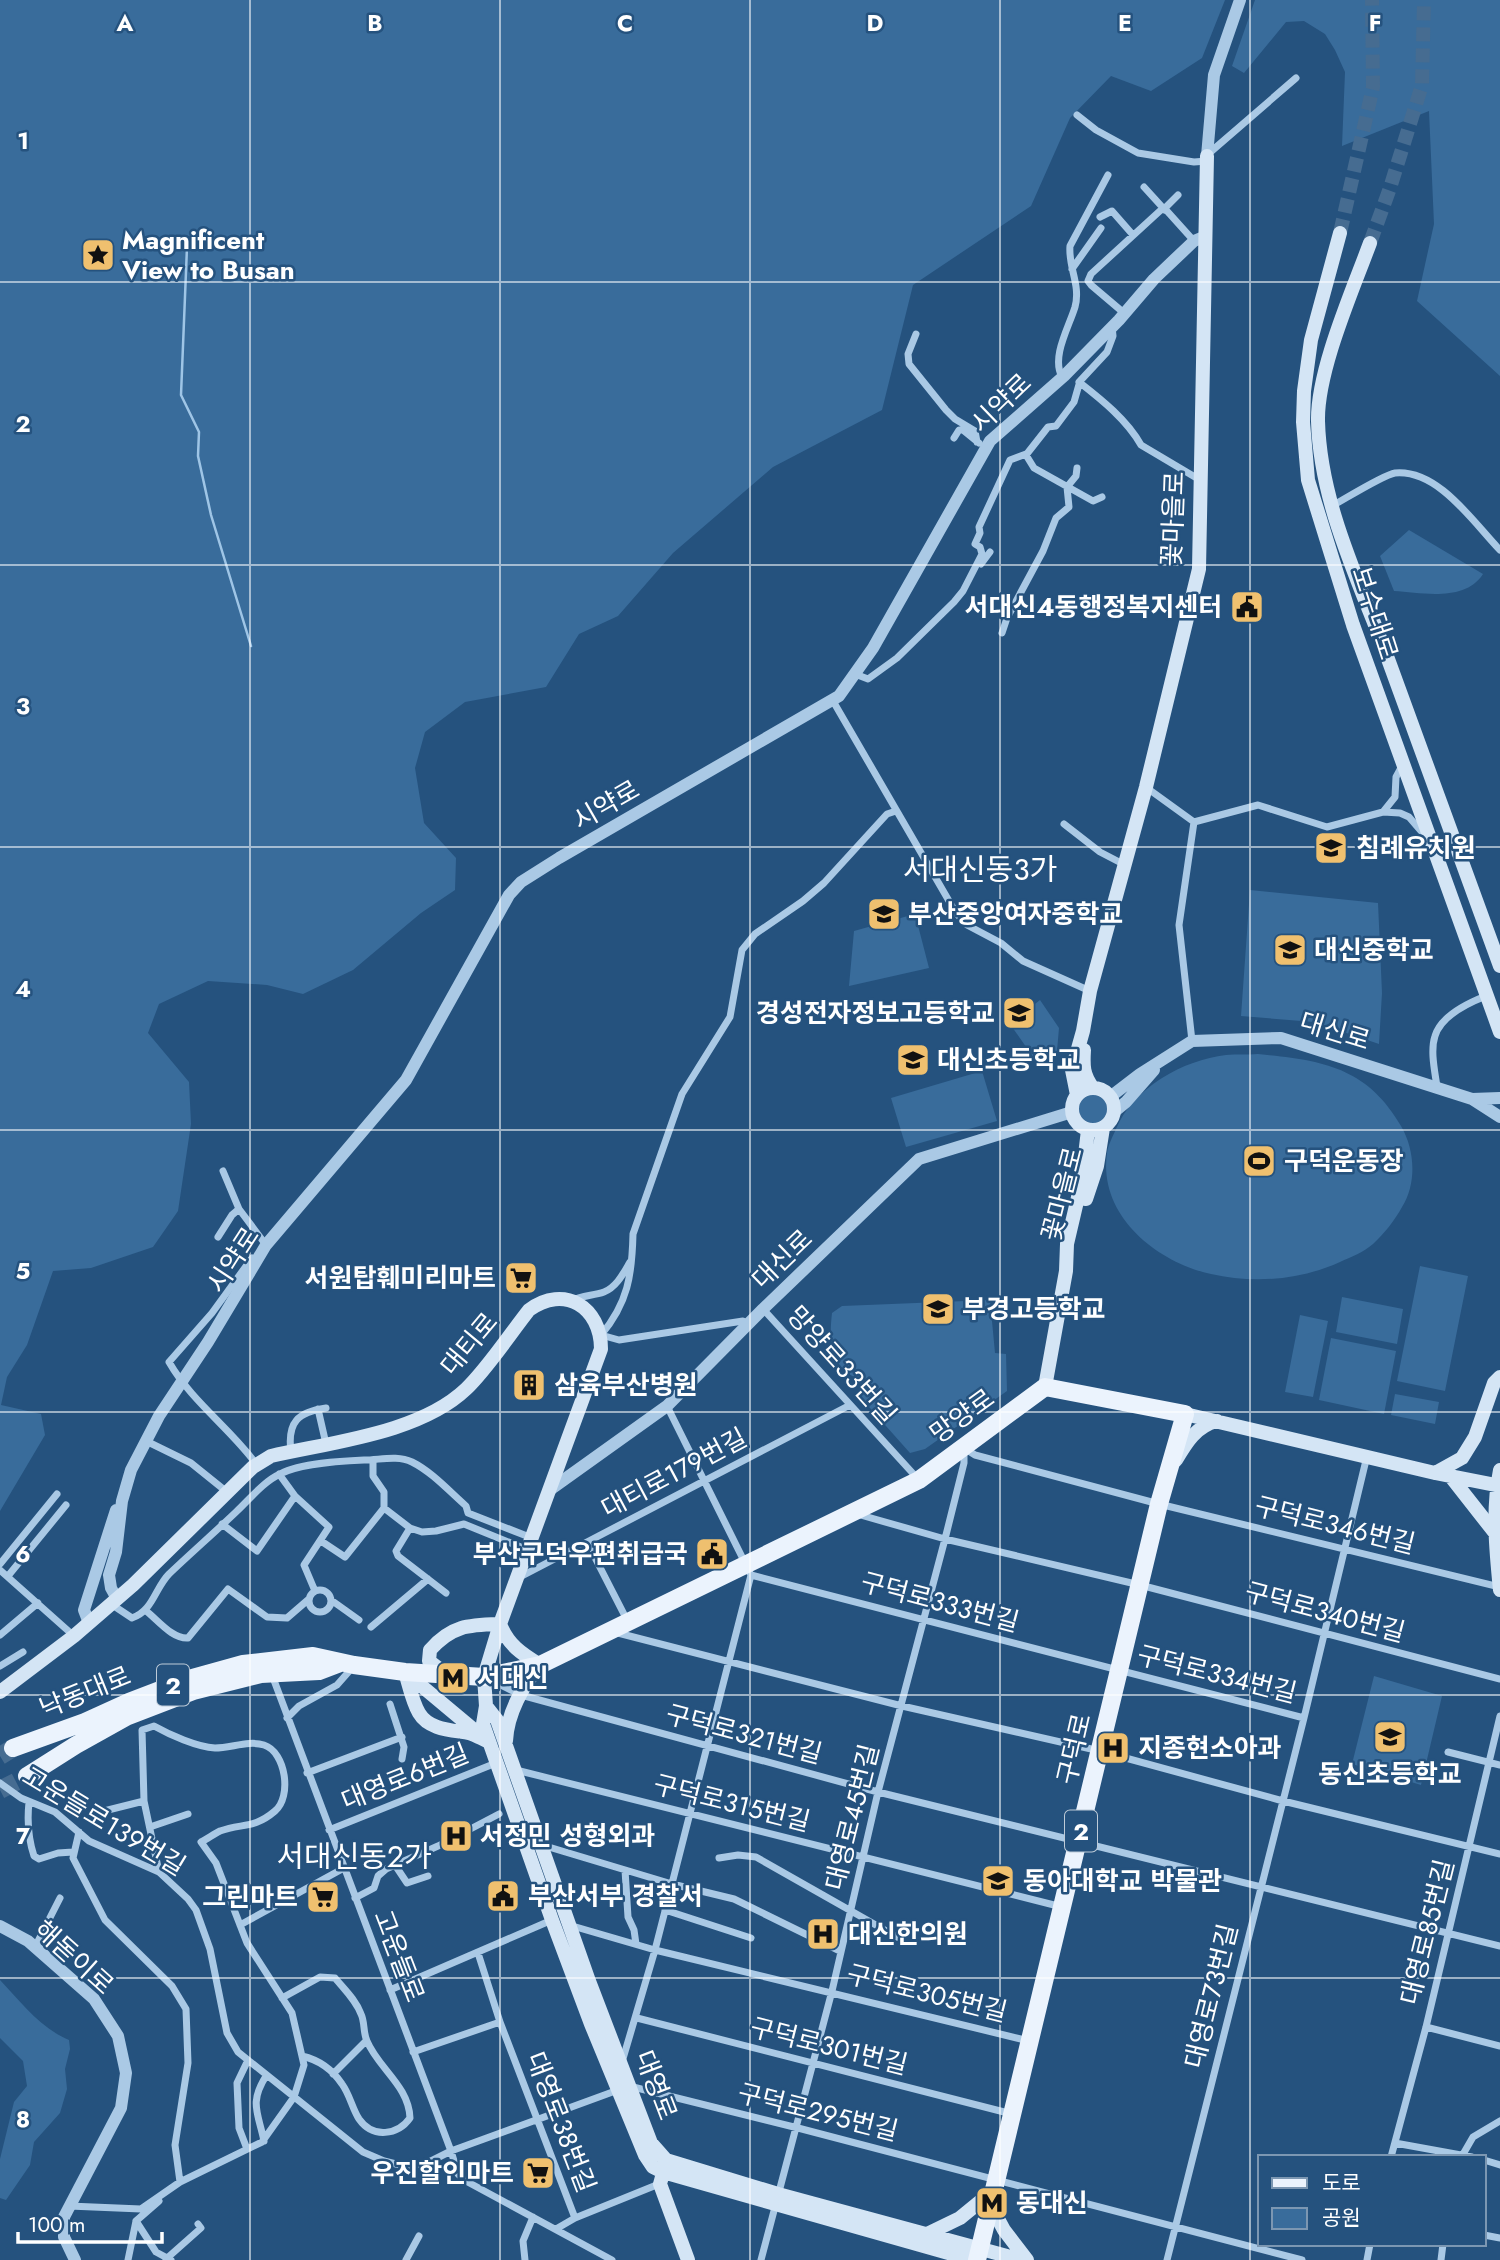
<svg xmlns="http://www.w3.org/2000/svg" width="1500" height="2260" font-family="Jost,'Noto Sans KR',sans-serif">
<rect width="100%" height="100%" fill="#25527e"/>
<path fill="#396c9b" d="M0,0h1225l-23,58 -51,33 -40,-15 -41,42 -39,88 -118,79 -31,125 -109,57 -100,86 -55,63 -39,18 -33,53 -81,15 -40,30 -10,36 9,55 32,35 -1,32 -34,23 -68,57 -50,24 -36,-9 -59,-4 -49,23 -11,29 41,49 2,42 -13,87 -25,36 -62,21 -38,3 -26,74 -20,32 -6,28 40,9 4,21 -45,76z
M1255,0h245v376l-83,-75 17,-77 -5,-113 -87,35 3,-74 -10,-22 -10,-16 -21,-13 -18,1 -42,51 -12,-7z
M1409,530l74,44c-18,28 -60,19 -89,17l-14,-35z
M1250,890l128,13 4,90 -3,51 -65,-22 -73,-6z
M915,914l14,54 -80,18 5,-55z
M1040,1000l19,28 -2,23 -19,13 -28,-40z
M1258,1054c64,6 109,13 143,72 14,24 16,57 1,81 -7,13 -18,27 -29,37 -9,8 -22,13 -33,18 -40,18 -86,22 -129,12 -55,-12 -113,-59 -104,-121 1,-8 6,-17 9,-24 17,-41 67,-69 110,-74 11,-1 21,0 32,-1z
M982,1071l15,50 -91,26 -15,-49z
M1079 1109a14 14 0 1 1 28 0a14 14 0 1 1-28 0Z
M1420,1266l48,10 -23,115 -48,-10z
M1342,1297l61,12 -6,35 -61,-12z
M990,1300l5,53 11,1 1,37 -82,58 -15,4 -48,-54 -2,-18c-5,-4 -14,-8 -18,-13 -13,-15 -12,-37 -10,-55l10,-7z
M1300,1315l28,6 -15,76 -28,-5z
M1331,1338l65,13 -12,63 -65,-14z
M1395,1394l44,8 -4,22 -44,-9z
M1374,1676l68,20 -21,89 -69,-21z
M0,1980c21,22 40,48 69,60l1,9 -5,20 2,20 -7,24 -26,29 -4,23 -24,35 -6,-2v-39l14,-57 13,-16 -4,-25 -23,-23z"/>
<g fill="none" stroke-linecap="round" stroke-linejoin="round">
<path stroke="#9fc5e6" stroke-width="2.5" d="M187,247l-6,148 18,37 -1,24 13,59 40,131"/>
<path stroke="#466c91" stroke-width="14" stroke-dasharray="14 7" stroke-linecap="butt" d="M1340,233l33,-146 -1,-87
M1370,243l20,-55 32,-103 2,-85"/>
<path stroke="#466c91" stroke-width="18" stroke-dasharray="18 9" stroke-linecap="butt" d="M0,1756l13,-8
M0,1790l27,-14"/>
<path stroke="#aac9e5" stroke-width="7" d="M1077,115l19,15 42,23 56,9 13,-1
M1207,155l89,-77
M1144,187l20,22 14,-14
M1100,217l12,-6 21,24
M1072,269l29,-41
M1124,313l-33,-28 -3,-4 3,-7 71,-65 5,2 27,30
M916,334l-8,20 1,10 37,46 9,9 20,12 2,11
M1062,377c-11,-20 7,-50 13,-70 6,-22 -7,-40 -5,-61l38,-71
M1079,382c23,18 48,38 62,63l59,35
M954,438l5,-8h4l16,13
M1102,497l-9,4 -59,-33 -8,-13 22,-28 8,-1 18,-24 6,-21 27,-29 6,-16 -1,-9
M1332,506c13,-7 51,-31 63,-33 43,-4 78,49 105,77
M981,564l9,-12
M1002,633l5,-15 36,-67 13,-33 13,-11 -2,-20 9,-11 1,-8
M855,674l13,5 29,-21 57,-56 9,-11 19,-37 -2,-7 -5,-3 5,-11 -1,-6 31,-67 16,-6
M833,701l123,212 11,12 34,18 22,18 67,30
M1147,788l47,34
M1383,812l12,-15 1,-20 6,-11
M1194,822l64,-17 69,22 56,-15 17,1 9,4 18,21
M1064,824l36,28 25,13
M1192,1041l-13,-116 15,-103
M1437,1087c-2,-15 -7,-36 -2,-51 6,-20 33,-33 51,-40
M223,1171l16,38 27,36
M218,1237l14,-22 7,-6
M252,1258l-40,55 -43,49c23,40 61,66 88,103
M571,1301c11,-6 22,-5 33,-9 13,-5 20,-20 26,-30
M763,1309l155,170
M748,1324l-5,-3 -124,19 -18,-5c27,-32 31,-60 32,-101l49,-140 48,-77 12,-67 13,-16 48,-33 21,-18 63,-69 9,-3
M318,1409l8,35
M146,1441l45,22 36,29
M291,1452c-4,-30 7,-40 35,-44
M373,1460v16l11,16v16
M279,1474l16,22
M857,1514l88,25 195,46 360,94
M222,1524l35,27 38,-55 34,31 -25,38 11,26
M410,1528l-14,23 2,5 48,37
M321,1541l24,16 39,-49 26,20 12,4 14,-1 28,-7 64,26
M587,1542l41,80
M0,1564l57,-70
M0,1570l74,66
M751,1575l553,143
M8,1576l58,-71
M518,1578l332,-173
M309 1601a11 11 0 1 1 22 0a11 11 0 1 1-22 0Z
M331,1600l28,20
M111,1604l21,14c21,-7 23,-30 37,-44 22,-21 45,-41 67,-62 14,-13 27,-30 44,-38 21,-11 61,-13 84,-14 16,0 33,-5 48,2 20,10 37,29 54,44l2,7 64,25
M145,1610c13,10 27,29 43,28l40,-49 39,28 20,1 22,-19
M371,1627l57,-48
M614,1632l288,74 198,45 183,50 217,53
M0,1635l38,-32
M0,1666l23,-14
M272,1675l179,476 7,23 6,6 148,80
M489,1679l32,16 357,97 622,154
M390,1704l14,43 -2,12
M287,1718l12,-12 38,-21 15,-17
M1448,1752l52,13
M516,1770l546,137
M307,1773l95,-36
M0,1783l21,15 34,14 34,29 70,31 29,27 8,11 14,39 17,84 11,19 125,100 21,9 20,5 21,-2 26,-13 167,-61
M29,1802c-2,19 -1,36 5,54l5,3 19,-6 15,-1
M100,1812l44,-11
M150,1827l38,-13
M329,1830l167,-67
M79,1832l-6,26 32,62 67,66 14,23 2,54 -13,82 5,37
M542,1845l130,39 62,15 106,52
M719,1858l19,-3 18,2 141,80
M395,1865l12,18 21,-7
M625,1870l3,47 6,13 2,14
M355,1898l19,-10 4,-12 8,-7 52,-23 61,-32
M665,1910l86,28
M240,1925l104,-57
M569,1925l86,25 374,91
M35,1947l25,-49
M478,1953l22,69 75,196
M390,1990l162,-70
M282,1998l38,-21 15,1c9,11 21,22 26,36 4,8 2,19 6,27 11,27 42,45 43,77 -12,17 -37,21 -51,1 -7,-11 -9,-24 -17,-35 -10,-15 -23,-24 -40,-28
M637,2018l375,96
M1426,2027l74,19
M413,2052l87,-30
M622,2062l33,-112 96,-375 -84,-169
M333,2074l33,-33
M629,2086l169,42 504,132
M264,2141c-6,-29 -15,-38 2,-65
M1395,2143l77,14
M247,2149l-8,-21 -2,-45 11,-23
M1462,2156l11,-19 27,-16
M1391,2157l35,-130 74,-311
M1484,2160l16,5
M69,2206l72,3 39,-27 82,-40 32,-45 10,-32 -12,-52 -45,-70 -31,-80 -15,-21c6,-3 13,-8 19,-11 22,-8 34,-2 55,-20 17,-14 11,-59 -11,-66 -15,-5 -33,3 -49,3 -18,-1 -45,-13 -61,-22l-12,4 2,71 15,71
M136,2221l20,31 15,8
M556,2229l19,-11 84,-34
M1484,2235l16,3
M166,2259l35,-31 -3,-4
M128,2260l8,-39 23,-20
M406,2260l13,-24
M525,2260l-2,-19 10,-24
M761,2260l71,-269 46,-199 67,-253 19,-76v-15l11,7 184,49 341,83
M1167,2260l137,-542 63,-262
M1367,2260l3,-16
M1441,2260l2,-16"/>
<path stroke="#aac9e5" stroke-width="12" d="M1207,156l7,-81 26,-75
M1110,1097l30,-23 52,-33 89,-3 191,61 28,-1
M1472,1099l28,18
M1115,1111l11,-9 28,-32
M551,1489l116,-83 96,-97 156,-150 153,-47
M117,1599l-6,-11 -2,-13 7,-23 6,-51 9,-31 28,-54 49,-74 58,-97 140,-165 103,-185 12,-13 38,-24 280,-162 34,-48 117,-207 74,-65 55,-56 35,-41 40,-38 12,-5
M89,1623l-5,-13 32,-100
M0,1926l28,15 66,58 24,37 8,37 -5,35 -57,109v20l11,23"/>
<path stroke="#d4e5f5" stroke-width="14" d="M1340,233l-29,107 -7,51 -1,31 5,58 45,145 147,407
M1370,243c-18,49 -53,128 -52,178 2,79 38,154 66,227 39,106 77,212 116,318
M1084,1050c-1,16 -1,25 9,38
M1072 1109a21 21 0 1 1 42 0a21 21 0 1 1-42 0Z
M1077,1095l-5,-25 11,-39 7,-40 56,-204 53,-218 8,-413
M1086,1199l11,-33 6,-38
M1045,1387l21,-116 1,-27 15,-64 6,-50
M1185,1414l250,59 65,13
M1176,1460c10,-17 20,-34 41,-39
M1500,1470c-8,40 -4,80 0,120
M1435,1473l27,-15 13,-21 19,-54 6,-6
M1451,1477l44,56
M405,1672c4,13 7,29 14,41 10,17 33,17 50,20 7,2 13,6 20,9
M406,1673l73,61
M446,1674l-17,-13 1,-11c22,-25 39,-25 70,-26 8,21 22,30 40,41 -17,20 -33,49 -34,76
M0,1692l74,-56 59,-51 120,-118 18,-11c61,-14 149,-23 195,-67 21,-20 44,-55 63,-79 35,-26 72,-3 72,39l-101,275 -16,53 2,29 -3,18 69,196 39,104 54,131 8,12 10,5 310,88
M486,1706l11,14 92,261 62,162 15,17 112,34 244,66
M665,2166l-5,18 28,76
M990,2204l14,26 23,30
M927,2234l33,-16 33,-27"/>
<path stroke="#ebf3fd" stroke-width="18" d="M13,1748l72,-26 44,-20 60,-23 54,-15 70,-8 41,9 51,7 79,5 56,-12 379,-185 126,-93 140,27 -26,90 -182,756
M27,1776l49,-31 52,-29 65,-25 68,-17 58,-3 21,-8"/>
</g>
<path fill="none" stroke="#fff" stroke-width="2" stroke-opacity="0.55" d="M250,0v2260M500,0v2260M750,0v2260M1000,0v2260M1250,0v2260M0,282h1500M0,565h1500M0,847h1500M0,1130h1500M0,1412h1500M0,1695h1500M0,1978h1500"/>
<defs>
<symbol id="sight-square" viewBox="-11 -11 22 22"><rect x="-9" y="-9" width="18" height="18" rx="4" fill="#efc06f" stroke="#25527e"/><path d="M0-6L1.8-2.2L6-1.7L2.9 1.2L3.7 5.4L0 3.3L-3.7 5.4L-2.9 1.2L-6-1.7L-1.8-2.2Z" fill="#111"/></symbol>
<symbol id="civic-square" viewBox="-11 -11 22 22"><rect x="-9" y="-9" width="18" height="18" rx="4" fill="#efc06f" stroke="#25527e"/><path d="M-.6-6.5H3V-4.5H.6V-3L4-1V1h2V6H-6V1h2V-1L-.6-3ZM-1.2 2.5V6h2.4V2.5Z" fill="#111"/></symbol>
<symbol id="school-square" viewBox="-11 -11 22 22"><rect x="-9" y="-9" width="18" height="18" rx="4" fill="#efc06f" stroke="#25527e"/><path d="M0-5L7-2L0 1L-7-2ZM-4 1L0 2.5L4 1V4Q0 6-4 4Z" fill="#111"/></symbol>
<symbol id="stadium-square" viewBox="-11 -11 22 22"><rect x="-9" y="-9" width="18" height="18" rx="4" fill="#efc06f" stroke="#25527e"/><path d="M0-5a6.5 5 0 1 0 0 10a6.5 5 0 1 0 0-10ZM-3.5-1.8h7v3.6h-7Z" fill="#111"/></symbol>
<symbol id="supermarket-square" viewBox="-11 -11 22 22"><rect x="-9" y="-9" width="18" height="18" rx="4" fill="#efc06f" stroke="#25527e"/><path d="M-6-5.5h2.5l.6 2H6L4.5 2H-2.5L-4.4-4H-6ZM-1.5 3.2a1.3 1.3 0 1 0 .1 0ZM3 3.2a1.3 1.3 0 1 0 .1 0Z" fill="#111"/></symbol>
<symbol id="building-square" viewBox="-11 -11 22 22"><rect x="-9" y="-9" width="18" height="18" rx="4" fill="#efc06f" stroke="#25527e"/><path d="M-4-6H4V6H1V3H-1V6H-4ZM-2.5-4.3h1.7v1.8h-1.7ZM.8-4.3h1.7v1.8H.8ZM-2.5-1h1.7V.8h-1.7ZM.8-1h1.7V.8H.8Z" fill="#111"/></symbol>
<symbol id="metro-square" viewBox="-11 -11 22 22"><rect x="-9" y="-9" width="18" height="18" rx="4" fill="#efc06f" stroke="#25527e"/><path d="M-5.5 5V-5H-3L0 0L3-5H5.5V5H3V-.5L0 4L-3-.5V5Z" fill="#111"/></symbol>
<symbol id="hospital-square" viewBox="-11 -11 22 22"><rect x="-9" y="-9" width="18" height="18" rx="4" fill="#efc06f" stroke="#25527e"/><path d="M-5-5h3v3.5h4V-5h3V5h-3V1.5h-4V5h-3Z" fill="#111"/></symbol>
<symbol id="university-square" viewBox="-11 -11 22 22"><rect x="-9" y="-9" width="18" height="18" rx="4" fill="#efc06f" stroke="#25527e"/><path d="M0-5L7-2L0 1L-7-2ZM-4 1L0 2.5L4 1V4Q0 6-4 4Z" fill="#111"/></symbol>
</defs>
<g fill-rule="evenodd">
<use href="#sight-square" x="79" y="236" width="38" height="38"/>
<use href="#civic-square" x="1228" y="588" width="38" height="38"/>
<use href="#school-square" x="1312" y="829" width="38" height="38"/>
<use href="#school-square" x="865" y="895" width="38" height="38"/>
<use href="#school-square" x="1271" y="931" width="38" height="38"/>
<use href="#school-square" x="1000" y="994" width="38" height="38"/>
<use href="#school-square" x="894" y="1041" width="38" height="38"/>
<use href="#stadium-square" x="1240" y="1142" width="38" height="38"/>
<use href="#supermarket-square" x="502" y="1259" width="38" height="38"/>
<use href="#school-square" x="919" y="1290" width="38" height="38"/>
<use href="#building-square" x="510" y="1366" width="38" height="38"/>
<use href="#civic-square" x="693" y="1535" width="38" height="38"/>
<use href="#metro-square" x="434" y="1659" width="38" height="38"/>
<use href="#school-square" x="1371" y="1718" width="38" height="38"/>
<use href="#hospital-square" x="1094" y="1729" width="38" height="38"/>
<use href="#hospital-square" x="437" y="1817" width="38" height="38"/>
<use href="#university-square" x="979" y="1862" width="38" height="38"/>
<use href="#civic-square" x="484" y="1877" width="38" height="38"/>
<use href="#supermarket-square" x="304" y="1878" width="38" height="38"/>
<use href="#hospital-square" x="804" y="1915" width="38" height="38"/>
<use href="#supermarket-square" x="519" y="2154" width="38" height="38"/>
<use href="#metro-square" x="973" y="2184" width="38" height="38"/>
</g>
<g text-anchor="middle" dominant-baseline="central" stroke-width="5" stroke-linejoin="round" paint-order="stroke">
<g fill="#25527e" stroke="#becbd8" stroke-width="2">
<rect x="157" y="1664.5" width="32" height="41" rx="5"/>
<rect x="1065" y="1810.5" width="32" height="41" rx="5"/>
</g>
<g font-size="24" font-weight="bold" fill="#fff">
<text x="173" y="1685">2</text>
<text x="1081" y="1831">2</text>
</g>
<g font-size="26" font-weight="bold" fill="#fff" stroke="#25527e" text-anchor="start">
<text x="122" y="240">Magnificent<tspan x="122" dy="30">View to Busan</tspan></text>
<text x="1222" y="607" text-anchor="end">서대신4동행정복지센터</text>
<text x="1356" y="848">침례유치원</text>
<text x="908" y="914">부산중앙여자중학교</text>
<text x="1314" y="950">대신중학교</text>
<text x="995" y="1013" text-anchor="end">경성전자정보고등학교</text>
<text x="937" y="1060">대신초등학교</text>
<text x="1284" y="1161">구덕운동장</text>
<text x="496" y="1278" text-anchor="end">서원탑훼미리마트</text>
<text x="962" y="1309">부경고등학교</text>
<text x="554" y="1385">삼육부산병원</text>
<text x="688" y="1554" text-anchor="end">부산구덕우편취급국</text>
<text x="477" y="1678">서대신</text>
<text x="1138" y="1748">지종현소아과</text>
<text x="1390" y="1774" text-anchor="middle">동신초등학교</text>
<text x="480" y="1836">서정민 성형외과</text>
<text x="1023" y="1881">동아대학교 박물관</text>
<text x="528" y="1896">부산서부 경찰서</text>
<text x="298" y="1897" text-anchor="end">그린마트</text>
<text x="848" y="1934">대신한의원</text>
<text x="514" y="2173" text-anchor="end">우진할인마트</text>
<text x="1016" y="2203">동대신</text>
</g>
<g font-size="26" fill="#fff" stroke="#25527e">
<text transform="translate(1001 403) rotate(-44)">시약로</text>
<text transform="translate(1173 519) rotate(-88)">꽃마을로</text>
<text transform="translate(1375 613) rotate(72)">보수대로</text>
<text transform="translate(606 805) rotate(-30)">시약로</text>
<text transform="translate(1335 1031) rotate(17)">대신로</text>
<text transform="translate(1062 1194) rotate(-76)">꽃마을로</text>
<text transform="translate(782 1259) rotate(-44)">대신로</text>
<text transform="translate(233 1260) rotate(-57)">시약로</text>
<text transform="translate(469 1344) rotate(-50)">대티로</text>
<text transform="translate(842 1365) rotate(48)">망양로33번길</text>
<text transform="translate(962 1416) rotate(-36)">망양로</text>
<text transform="translate(674 1473) rotate(-28)">대티로179번길</text>
<text transform="translate(1335 1525) rotate(14)">구덕로346번길</text>
<text transform="translate(940 1602) rotate(15)">구덕로333번길</text>
<text transform="translate(1325 1612) rotate(15)">구덕로340번길</text>
<text transform="translate(1217 1674) rotate(14)">구덕로334번길</text>
<text transform="translate(85 1692) rotate(-22)">낙동대로</text>
<text transform="translate(744 1734) rotate(15)">구덕로321번길</text>
<text transform="translate(1074 1749) rotate(-77)">구덕로</text>
<text transform="translate(405 1777) rotate(-22)">대영로6번길</text>
<text transform="translate(732 1803) rotate(14)">구덕로315번길</text>
<text transform="translate(852 1817) rotate(-76)">대영로45번길</text>
<text transform="translate(104 1821) rotate(31)">고운들로139번길</text>
<text transform="translate(1427 1932) rotate(-76)">대영로85번길</text>
<text transform="translate(399 1956) rotate(69)">고운들로</text>
<text transform="translate(74 1957) rotate(42)">해돋이로</text>
<text transform="translate(927 1993) rotate(14)">구덕로305번길</text>
<text transform="translate(1211 1996) rotate(-76)">대영로73번길</text>
<text transform="translate(829 2046) rotate(14)">구덕로301번길</text>
<text transform="translate(656 2085) rotate(69)">대영로</text>
<text transform="translate(818 2112) rotate(14)">구덕로295번길</text>
<text transform="translate(561 2122) rotate(69)">대영로38번길</text>
</g>
<g font-size="30" fill="#fff" stroke="#25527e">
<text x="980" y="869">서대신동3가</text>
<text x="354" y="1856">서대신동2가</text>
</g>
</g>
<g font-size="23" text-anchor="middle" font-weight="bold" fill="#fff" stroke="#25527e" stroke-width="5" stroke-linejoin="round" paint-order="stroke">
<text x="125" y="31">A</text>
<text x="375" y="31">B</text>
<text x="625" y="31">C</text>
<text x="875" y="31">D</text>
<text x="1125" y="31">E</text>
<text x="1375" y="31">F</text>
<text x="23" y="149">1</text>
<text x="23" y="432">2</text>
<text x="23" y="714">3</text>
<text x="23" y="997">4</text>
<text x="23" y="1279">5</text>
<text x="23" y="1562">6</text>
<text x="23" y="1844">7</text>
<text x="23" y="2127">8</text>
</g>
<rect x="1258" y="2155" width="228" height="91" fill="#25527e" stroke="#7c97b2" stroke-width="2"/>
<rect x="1272" y="2178" width="35" height="10" fill="#ebf3fd" stroke="#7c97b2" stroke-width="2"/>
<text x="1322" y="2190" font-size="21" fill="#ffffff">도로</text>
<rect x="1272" y="2208" width="35" height="21" fill="#396c9b" stroke="#7c97b2" stroke-width="2"/>
<text x="1322" y="2225" font-size="21" fill="#ffffff">공원</text>
<path d="M18 2232v10h144v-10" fill="none" stroke="#ffffff" stroke-width="3.5"/>
<text x="28" y="2232" font-size="21" fill="#ffffff" stroke="#25527e" stroke-width="5" paint-order="stroke">100 m</text>
</svg>
